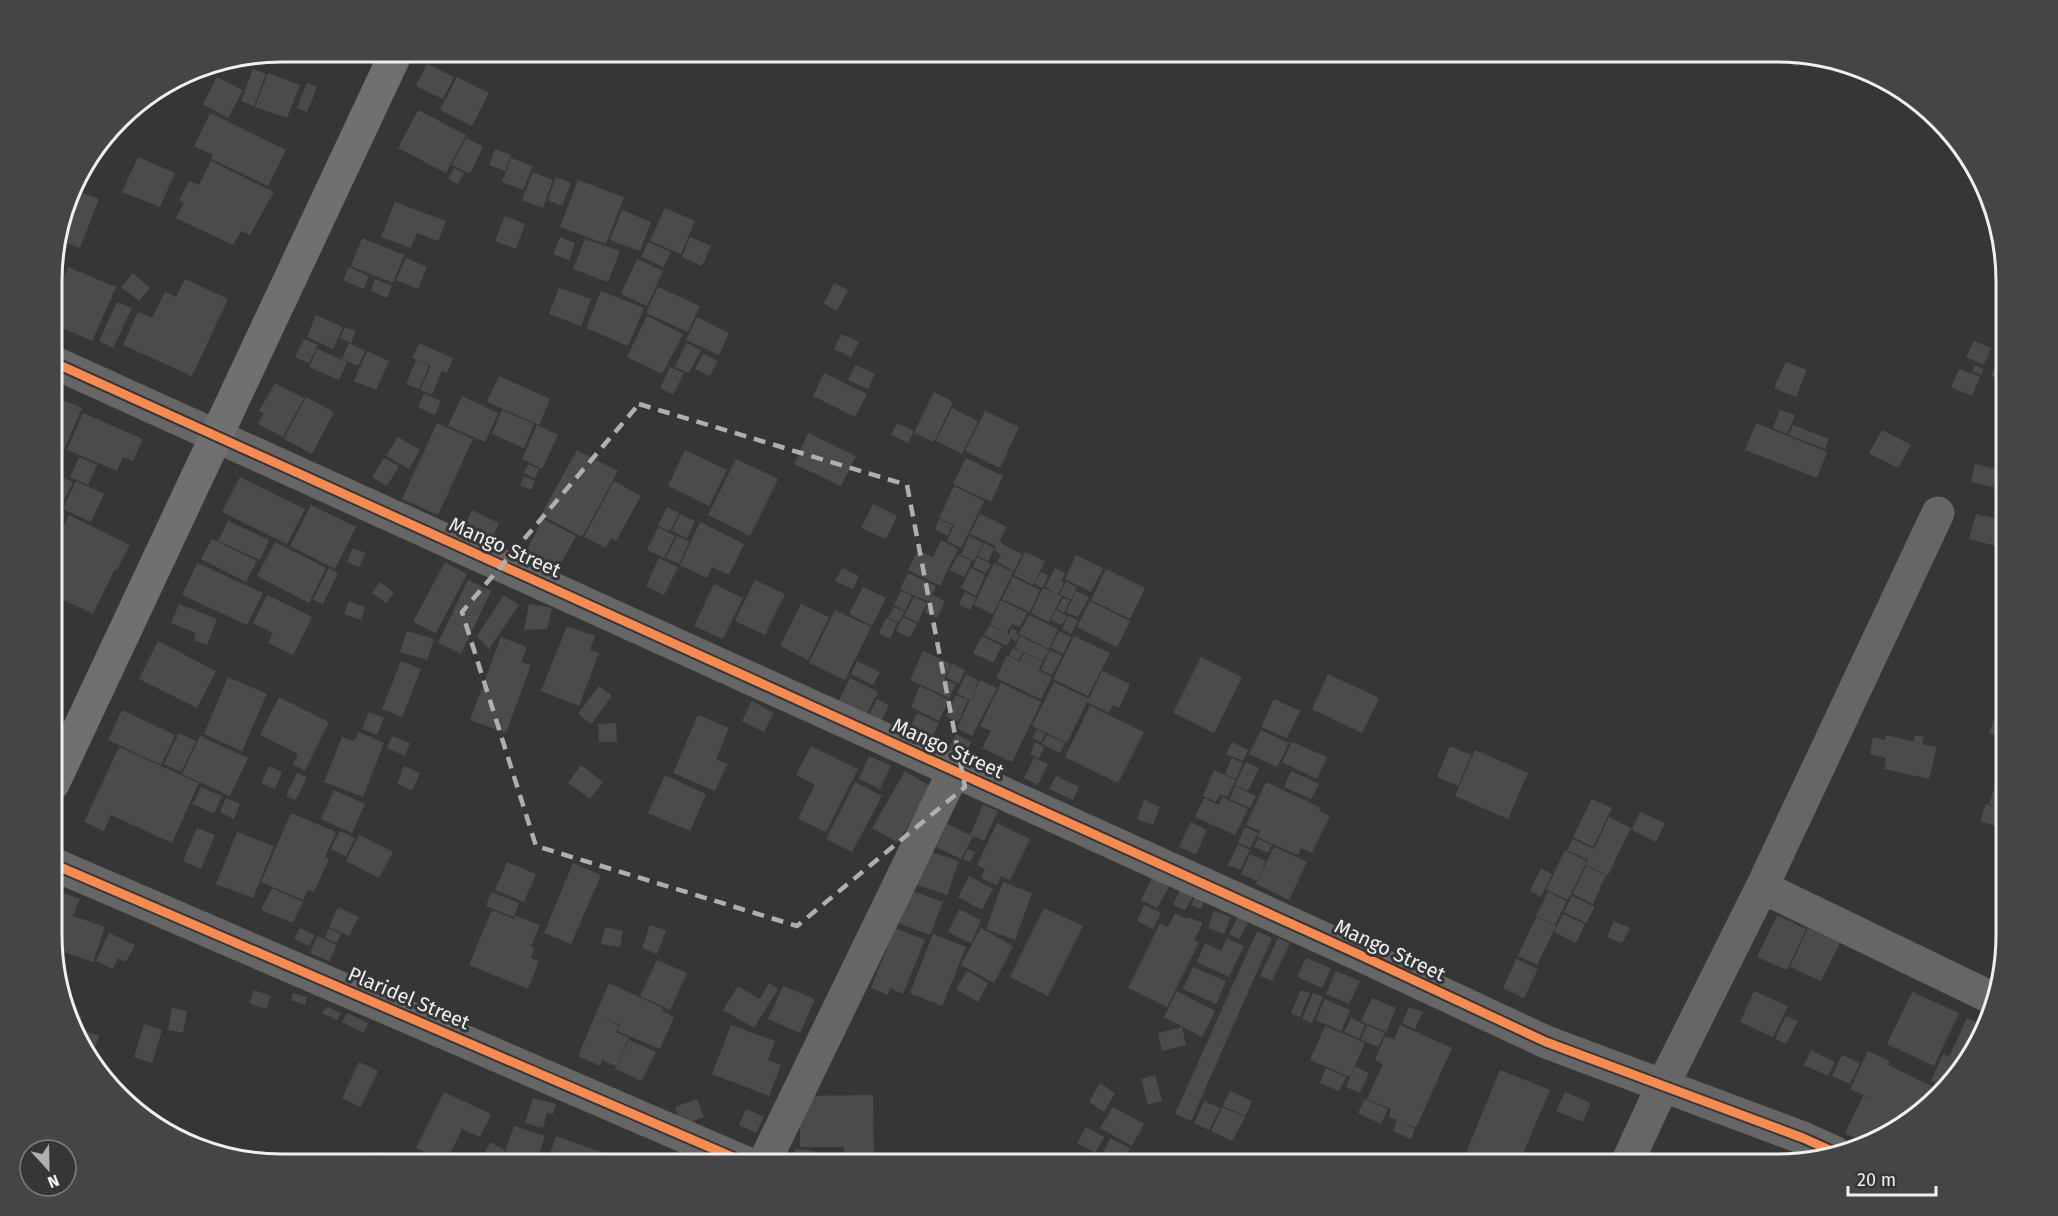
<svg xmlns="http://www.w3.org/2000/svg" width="2058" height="1216" font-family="'Fira Sans',sans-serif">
<rect width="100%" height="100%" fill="#363637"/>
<path fill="#4b4b4c" d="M1773,51h5l35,5 -5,9 -8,-3 -3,5 -26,-12z
M427,64l27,13 -11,22 -27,-13z
M253,69l13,5 -12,32 -13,-5z
M268,73l32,12 -13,33 -32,-11z
M217,77l26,13 -15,28 -25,-14z
M457,77l32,16 -17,33 -32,-16z
M307,83l10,4 -10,25 -10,-4z
M418,110l48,25 -20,38 -48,-25z
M210,113l76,37 -18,36 -57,-27 2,-4 -19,-9z
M466,138l17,9 -13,27 -18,-9z
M495,149l16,6 -6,16 -16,-6z
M138,157l37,16 -15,34 -38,-15z
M511,158l22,8 -10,24 -21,-8z
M211,161l63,31 -24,43 -9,-4 -8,14 -57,-27 8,-15 -5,-2 10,-20 10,4z
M454,168l10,5 -6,11 -10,-5z
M533,172l20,8 -10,28 -21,-8z
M556,177l15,6 -9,23 -14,-6z
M578,180l46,17 -18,47 -46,-17z
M72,189l27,10 -19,49 -24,-9z
M395,202l51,19 -8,20 -21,-8 -6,15 -30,-11z
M665,208l30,13 -14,33 -31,-13z
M622,210l29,12 -11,29 -30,-11z
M505,216l20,8 -9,25 -21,-8z
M560,237l15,6 -6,17 -16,-6z
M690,237l21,9 -9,20 -20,-9z
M362,238l42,17 -11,28 -42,-17z
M585,239l35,12 -12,31 -35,-13z
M648,242l23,10 -7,15 -23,-10z
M406,258l21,9 -9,22 -22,-9z
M53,259l11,5 -11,26z
M637,259l26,12 -16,35 -26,-12z
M68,267l48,20 -24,54 -39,-17v-22z
M349,267l20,9 -5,13 -21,-9z
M133,273l17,15 -11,13 -18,-14z
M185,279l43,20 -36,77 -69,-31 15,-33 14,6 13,-26 11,5z
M375,279l17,7 -5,12 -16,-7z
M834,283l14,7 -11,21 -13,-7z
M658,287l42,19 -12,26 -42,-19z
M559,288l32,11 -10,27 -32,-12z
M601,291l43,17 -16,38 -42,-18z
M117,302l15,6 -19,40 -14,-7z
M316,315l27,12 -10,22 -26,-12z
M647,316l36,18 -21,40 -35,-17z
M697,317l32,16 -10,22 -33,-15z
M345,327l11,4 -5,12 -11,-5z
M841,334l18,8 -8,15 -17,-8z
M304,339l14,6 -9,18 -14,-6z
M1974,341l17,7 -7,17 -18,-8z
M349,343l16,8 -7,15 -16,-7z
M419,343l34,15 -6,15 -5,-2 -10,23 -12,-4 11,-24 -19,-8z
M686,343l15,7 -12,23 -14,-6z
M317,349l30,13 -8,18 -30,-13z
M367,351l22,10 -13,29 -22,-9z
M703,354l15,7 -8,15 -15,-7z
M1999,358l7,3v22l-15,-7z
M416,360l13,6 -10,23 -13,-5z
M1786,362l21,8 -11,27 -22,-9z
M855,365l20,9 -7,15 -20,-9z
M1975,365l8,4 -2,6 -9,-4z
M670,367l14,6 -11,22 -13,-7z
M1959,369l21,8 -8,19 -21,-9z
M824,373l43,21 -12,23 -42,-21z
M499,376l51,23 -11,26 -52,-23z
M275,383l29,15 -21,39 -25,-13 6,-11 -5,-2z
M934,392l19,10 -19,40 -20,-9z
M424,394l17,7 -6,14 -17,-8z
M462,396l36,17 -13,29 -37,-16z
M306,397l28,15 -22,42 -28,-15z
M60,399l22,9 -21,49 -8,-4v-37z
M952,408l26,13 -16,33 -26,-13z
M502,410l32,14 -10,24 -32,-14z
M1780,410l15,5 -8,19 -14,-6z
M985,411l34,16 -19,41 -35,-17z
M83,413l60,26 -10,22 -10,-4 -6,14 -50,-21z
M437,423l36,16 -35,76 -36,-16z
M897,423l17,8 -6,12 -17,-8z
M1756,423l71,29 -10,26 -72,-28z
M537,425l21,10 -16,34 -20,-10z
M1793,425l36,14 -4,10 -36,-14z
M1882,430l29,15 -13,23 -29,-15z
M808,433l48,23 -15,30 -47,-22z
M398,437l22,13 -11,19 -23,-13z
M577,450l41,21 -36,66 -41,-22z
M685,450l42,20 -18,36 -41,-20z
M79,457l18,8 -9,20 -18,-8z
M384,458l15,8 -12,20 -15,-9z
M966,458l37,18 -12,26 -38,-18z
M736,459l42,20 -28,57 -42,-21z
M2001,460l5,2v34l-12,-3z
M528,464l11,5 -4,9 -11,-5z
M1975,464l22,5 -4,18 -22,-5z
M60,476l13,6 -10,20 -10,-5v-6z
M524,476l11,5 -4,9 -11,-5z
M240,477l65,32 -18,35 -65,-32z
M76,481l28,13 -13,28 -28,-13z
M614,481l27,15 -25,45 -5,-3 -5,10 -22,-11z
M954,486l30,15 -23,47 -14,-7 7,-16 -15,-7z
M873,504l24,12 -11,23 -25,-11z
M311,505l45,22 -21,42 -45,-23z
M53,507l12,6 -12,26z
M667,507l12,6 -9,18 -12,-5z
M472,510l27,13 -8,18 -28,-12z
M680,514l15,7 -8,17 -15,-7z
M980,514l27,13 -8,15 23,12 -8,17 -17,-9 4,-8 -7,-4 2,-4 -26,-12z
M1976,514l30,7 1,28 -38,-10z
M69,515l61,30 -13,25 -2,-1 -22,45 -40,-19v-48z
M543,519l33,17 -19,34 -32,-17z
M939,519l13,6 -4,11 -13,-7z
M228,521l41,19 -9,20 -42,-19z
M700,522l44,22 -15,31 -17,-8 -5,11 -27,-13z
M658,527l17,9 -11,22 -17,-8z
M677,536l12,6 -10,22 -13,-6z
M969,536l14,7 -9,18 -13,-6z
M212,539l45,22 -11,21 -45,-23z
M941,540l17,9 -18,37 -32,-16 10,-20 15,7z
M275,542l51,26 -17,35 -52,-27z
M984,543l10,5 -6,13 -10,-5z
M353,548l13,5 -7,14 -12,-5z
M1025,552l20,9 -12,24 -19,-10z
M958,555l14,6 -8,16 -14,-7z
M1076,555l27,13 -12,24 -26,-13z
M977,557l14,7 -5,9 -13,-6z
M659,558l19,9 -14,28 -18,-9z
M445,562l22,12 -31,59 -23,-11z
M197,563l66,30 -16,32 -65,-30z
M994,563l19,9 -20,42 -19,-9z
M329,568l9,5 -15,31 -10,-4z
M842,568l17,8 -6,13 -18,-8z
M971,568l14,7 -9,21 -15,-8z
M1055,568l10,5 -4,8 3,2 -6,11 -13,-7z
M1106,569l39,19 -15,31 -39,-19z
M1041,572l7,4 -5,12 -9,-4z
M908,573l28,13 -7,16 -29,-13z
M1013,577l27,13 -10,22 -28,-13z
M468,580l23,11 -30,63 -23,-11z
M755,580l30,14 -20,41 -30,-14z
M380,582l14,11 -8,10 -14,-10z
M1066,582l11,5 -6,13 -11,-6z
M714,584l29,14 -20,41 -29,-13z
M863,587l23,11 -14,28 -23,-12z
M1043,588l19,8 -13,26 -18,-9z
M901,591l11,5 -7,15 -11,-6z
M1076,591l13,6 -11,20 -12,-5 5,-11 3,1 -2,-2z
M965,592l11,6 -6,12 -11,-6z
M267,595l45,22 -19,38 -25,-12 5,-10 -20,-10z
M504,595l15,10 -30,44 -12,-13z
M933,595l12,6 -8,17 -12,-6z
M914,597l13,6 -9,19 -14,-6z
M1063,598l7,2 -6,13 -7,-4z
M1001,600l26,13 -7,14 -8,-3 -5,9 -17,-9z
M349,601l16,6 -4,13 -17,-6z
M1090,601l40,20 -13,26 -40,-20z
M179,604l38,15 -10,26 -13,-5 2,-7 -25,-10z
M529,604l23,4 -5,21 -23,1z
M801,604l28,13 -21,43 -28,-14z
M894,607l10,5 -5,10 -11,-4z
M835,610l36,17 -26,53 -36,-17z
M1056,610l11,6 -5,9 -11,-5z
M1029,615l29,14 -9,20 -30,-15z
M1068,616l10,4 -7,14 -9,-5z
M903,617l14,7 -7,14 -14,-7z
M886,618l11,5 -7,16 -11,-6z
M990,625l19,9 3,-6 5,3 -1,3 3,1 -3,6 -4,-2v-3l-5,10 -23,-11z
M567,626l28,10 -5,14 9,3 -20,53 -38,-15z
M407,631l27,8 -7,21 -27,-8z
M1059,631l12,6 -8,17 -12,-6z
M982,636l20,10 -9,17 -20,-10z
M1020,636l29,14 -6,11 -28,-13z
M1074,636l36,17 -22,43 -35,-17z
M501,637l26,10 -6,15 10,3 -25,68 -36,-13z
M158,641l58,30 -19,37 -58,-29z
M1013,648l10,4 -4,8 -10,-5z
M1050,650l12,6 -10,19 -11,-5z
M923,651l28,13 -7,15 12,5 -7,14 -39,-18z
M1024,653l19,9 -5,8 14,7 -11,22 -45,-21 11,-23 24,12 -11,-6z
M1201,657l41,20 -28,56 -41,-20z
M401,661l20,8 -19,48 -20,-8z
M857,661l23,11 -7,13 -22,-11z
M952,664l13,6 -6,14 -13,-7z
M1102,671l28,13 -11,24 -6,-3 -4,8 -22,-11 -20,41 -35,-17 22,-44 35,17z
M966,674l12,6 -5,15 7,-15 17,8 -25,48 -15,-8 13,-28 -13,-7z
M1328,674l51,24 -17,35 -50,-24z
M228,677l39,17 -25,57 -38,-17z
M850,678l28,14 -13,25 -28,-13z
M1001,683l40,19 -29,60 -30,-14 9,-17 -11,-5z
M599,686l13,10 -21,28 -13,-10z
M920,686l29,14 -10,21 -28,-14z
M956,695l12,5 -10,22 -12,-6z
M279,697l50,25 -24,49 -12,-7 5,-10 -38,-19z
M877,699l12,6 -8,17 -12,-7z
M1274,699l26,12 -13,27 -26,-11z
M752,701l22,12 -10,19 -22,-11z
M1090,706l54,26 -26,51 -53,-26z
M122,710l53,25 -14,30 -53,-25z
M369,712l15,6 -7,17 -15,-6z
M917,713l22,10 -7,15 -22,-10z
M698,715l31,13 -13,31 11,5 -12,27 -42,-18z
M1995,717l12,5v18l-18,-7z
M616,723l1,19h-18l-1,-18z
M1037,729l8,5 -4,8 -9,-4z
M1261,730l28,13 -12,24 -28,-13z
M359,732l25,11 -21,54 -39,-15 18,-45 12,4z
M179,733l17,8 -15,31 -17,-8z
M956,734l15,8 -9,20 -16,-8z
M1047,735l18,8 -5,10 -18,-9z
M1886,735l28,7 1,-7 9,2 -2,7 15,3 -8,32 -45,-10 2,-11 -16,-4 3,-17 12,3z
M200,736l48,22 -18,38 -48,-22z
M392,736l18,7 -5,13 -18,-8z
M1035,742l9,5 -5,11 -9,-4z
M1232,742l16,8 -5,11 -17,-7z
M1292,742l35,15 -10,22 -35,-17z
M811,746l47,23 -32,63 -28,-13 17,-34 -19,-10z
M1450,746l21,9 -13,31 -21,-9z
M119,747l80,36 -27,60 -61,-28 -7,16 -20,-9z
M1475,750l53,23 -20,46 -53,-23z
M869,756l22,10 -11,23 -21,-10z
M1034,758l14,6 -10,21 -14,-7z
M1232,758l11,5 -7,16 -11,-5z
M1246,762l13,6 -11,23 -13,-6z
M581,765l22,17 -13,17 -22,-16z
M2002,765l5,2v43l-18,-6z
M269,766l13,6 -7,17 -14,-6z
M404,766l16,7 -8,17 -15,-6z
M1214,770l22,10 -9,17 -7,-3 -4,8 -13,-6z
M905,771l26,16 -33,56 -26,-15z
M1291,771l28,13 -8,15 -27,-12z
M297,773l10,4 -11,23 -10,-4z
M665,775l41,19 -16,37 -42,-18z
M1056,776l23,11 -6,13 -24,-11z
M855,782l27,14 -30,56 -26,-13z
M1266,782l55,26 -2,3 11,5 -18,37 -11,-5 -3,7 -41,-18 3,-6 -14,-6z
M1235,786l21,10 -6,12 -20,-9z
M201,787l21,9 -8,18 -21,-10z
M334,790l31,14 -13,29 -31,-14z
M1222,797l26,12 -13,26 -40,-18 9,-19 15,7z
M226,798l14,6 -6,15 -14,-7z
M1592,799l20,9 -19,39 -20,-10z
M1144,800l16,7 -7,18 -16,-6z
M1986,804l21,7v19l-27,-9z
M983,805l15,6 -14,30 -11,-5 -12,23 -25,-12 11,-23 23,11z
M1640,812l25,11 -9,19 -24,-12z
M291,813l45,19 -11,25 4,2 -15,33 -6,-2 -5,10 -42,-18z
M1609,817l22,11 -23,47 -22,-10 2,-5 -21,-10 6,-11 21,10z
M1191,822l16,8 -11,24 -17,-7z
M997,823l33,16 -20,41 -9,-4 -4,9 -16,-7 4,-9 -8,-4z
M1245,827l13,6 -8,15 -12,-6z
M197,828l18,7 -14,34 -18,-8z
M340,831l15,7 -9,18 -15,-7z
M237,832l37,14 -21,52 -37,-14z
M359,835l34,17 -14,26 -33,-17z
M1258,839l14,6 -4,8 -14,-6z
M1238,844l12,6 -10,20 -12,-5z
M1274,847l33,15 -18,38 -33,-16z
M968,849l7,3 -5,10 -7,-3z
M1565,850l22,11 -19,39 -22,-10z
M929,851l30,10 -12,34 -30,-10z
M1250,854l16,7 -9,20 -16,-7z
M507,862l29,12 -12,28 -29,-12z
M573,863l28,12 -30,69 -27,-11z
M1586,866l20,9 -13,29 -20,-10z
M1541,868l11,6 -11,23 -11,-6z
M969,876l24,13 -11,21 -24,-13z
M1153,876l17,9 -13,23 -16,-8z
M1003,882l29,11 -17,47 -29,-11z
M272,888l31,14 -10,21 -32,-13z
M54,890l26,9 -7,17 32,11 -12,35 -40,-14z
M910,890l33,12 -13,33 -32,-12z
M1180,890l13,6 -8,14 -12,-5z
M491,892l28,11 -5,14 -28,-11z
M1197,892l9,4 -5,13 -10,-4z
M1548,892l19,9 -12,24 -19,-9z
M1572,896l23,11 -9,16 -22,-11z
M1144,905l17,8 -8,16 -16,-8z
M338,907l21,10 -10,19 -20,-9z
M1044,908l39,18 -35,70 -38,-19z
M959,909l22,11 -10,23 -23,-11z
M492,910l22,9 2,-3 24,9 -9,21 4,2 -4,10 8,3 -11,28 -59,-24z
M1214,911l17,6 -7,17 -16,-6z
M1175,913l12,6 1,-2 15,6 -9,17 5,2 -32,65 -39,-19 32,-65 8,4z
M1563,914l22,10 -9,19 -22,-11z
M1777,915l29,14 -19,41 -30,-13z
M1238,917l10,6 -9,16 -10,-5z
M1536,917l20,9 -19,39 -19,-9z
M1614,921l16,7 -8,15 -15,-6z
M650,925l16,5 -9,24 -15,-6z
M605,927l18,4 -3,16 -19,-3z
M300,928l15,7 -6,11 -15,-7z
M329,928l12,6 -4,9 -12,-5z
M895,928l30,12 -22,54 -13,-6 -2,7 -17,-7z
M981,928l32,18 -19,37 -33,-18z
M1808,928l32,15 -19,38 -31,-14z
M1257,931l15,7 -81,183 -16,-7z
M109,933l26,12 -9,17 -8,-4 -5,11 -17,-8z
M933,934l33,13 -24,59 -32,-13z
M317,936l20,9 -8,16 -19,-8z
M1227,938l17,8 -15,31 -32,-15 8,-19 16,8z
M1278,938l12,5 -18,38 -12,-5z
M1306,958l25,10 -9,20 -25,-11z
M1516,959l22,10 -14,29 -21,-10z
M657,960l30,13 -17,37 -30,-14z
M1193,967l33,14 -10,23 -33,-15z
M967,971l21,12 -10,19 -22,-13z
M1336,971l24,10 -11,23 -23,-10z
M609,983l54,25 -1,3 12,6 -14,32 -43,-18 3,-6 -16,-7 15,8 -3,6 13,6 -13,28 -14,-6 -2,6 -22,-10z
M769,983l9,6 -24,39 -31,-18 15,-24 22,13z
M783,986l32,13 -15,34 -32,-14z
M254,990l17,6 -5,13 -17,-6z
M1301,990l9,3 -10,24 -9,-4z
M1177,991l38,20 -13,26 -38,-20z
M1754,991l34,15 -15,31 -33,-15z
M1912,992l47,21 -25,53 -47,-22z
M293,993l14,4 -2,8 -14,-5z
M1313,993l10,4 -11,26 -10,-4z
M1372,998l24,10 -10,24 -25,-11z
M1325,999l25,11 -9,21 -25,-11z
M327,1007l14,6 -4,7 -15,-7z
M1409,1007l14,5 -8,17 -13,-6z
M172,1008l15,3 -4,22 -15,-3z
M70,1010l12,6 -5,13z
M347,1013l21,10 -4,10 -22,-11z
M1786,1016l12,5 -12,23 -11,-5z
M1351,1018l14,7 -6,14 -15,-7z
M1967,1018l17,8 -8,25 -29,38 -16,-8 12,-27 6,3z
M144,1024l18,6 -10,33 -18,-6z
M731,1025l44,16 -7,19 13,5 -12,31 -57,-22z
M1367,1025l18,8 -7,14 -17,-7z
M1400,1025l52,23 -36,80 -14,-6 13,7 -4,10 -18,-8 4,-11 -8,-3 2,-8 -24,-10 16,-35 -8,-4 10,-24 9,3z
M1325,1026l40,17 -15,34 -40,-17z
M1182,1027l4,18 -24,6 -4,-18z
M82,1030l17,6 -9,26 -10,-25z
M629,1040l27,12 -14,29 -27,-12z
M1811,1050l24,12 -7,14 -24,-11z
M1868,1051l22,10 -2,4 54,26 -3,8 -46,35 -28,9 -20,-10 18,-37 9,3 -22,-10z
M1842,1055l18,8 -10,21 -18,-8z
M359,1062l19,9 -17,36 -19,-9z
M1355,1067l14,6 -9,20 -14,-6z
M1326,1068l20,9 -7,14 -19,-8z
M1500,1070l50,20 -32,75h-57z
M1155,1075l7,26 -14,4 -7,-26z
M1100,1083l15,10 -11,19 -15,-10z
M1230,1091l22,10 -7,15 -22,-10z
M444,1092l47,22 -11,23 -18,-8 -16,33 -30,-14z
M1565,1092l26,11 -8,19 -27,-11z
M873,1095l1,70h-30v-18h-44v-51z
M533,1098l23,6 -3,10 -6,-1 -4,15 -18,-5z
M697,1099l7,18 -22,8 -7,-18z
M1365,1099l23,10 -7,15 -23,-11z
M1204,1101l16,7 -11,22 -15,-7z
M1113,1107l31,17 -12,22 -32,-18z
M1222,1107l23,10 -13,24 -21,-10z
M746,1109l18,8 -8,16 -17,-8z
M514,1126l31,10 -10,29h-35z
M1086,1127l18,10 -9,16 -18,-10z
M556,1136l48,17 -4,12h-54z
M1110,1138l20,10 -5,11 8,3 -1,3h-34z
M490,1142l15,8 -8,15h-11l-6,-3z
M795,1149l20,2 -2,14 -20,-1z
M375,1151l17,6 -2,8h-20z
M1153,1157l21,7v1h-23z"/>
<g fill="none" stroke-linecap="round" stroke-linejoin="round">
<path stroke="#666" stroke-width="33" d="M53,362l1305,592 188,88 257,96 31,14
M53,864l698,301
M1762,887l230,111
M763,1165l191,-394
M1626,1165l37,-80 99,-198 176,-374"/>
<path stroke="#707071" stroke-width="33" d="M53,784l344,-733"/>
<defs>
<path id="cycleway" d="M53,362l1305,592 188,88 257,96 31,14
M53,864l698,301"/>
</defs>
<use href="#cycleway" stroke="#363538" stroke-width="13"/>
<use href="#cycleway" stroke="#f68b52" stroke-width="9"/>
</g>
<path fill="none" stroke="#afafb1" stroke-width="4.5" stroke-dasharray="12 8" stroke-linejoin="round" d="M639,404l268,81 58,302 -168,139 -261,-80 -74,-234z"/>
<g text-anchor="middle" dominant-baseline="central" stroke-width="6" stroke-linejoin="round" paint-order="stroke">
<g font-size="20" fill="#f0f0f2" stroke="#363538">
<text transform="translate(505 547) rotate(24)">Mango Street</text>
<text transform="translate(948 748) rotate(24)">Mango Street</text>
<text transform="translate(1390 950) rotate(25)">Mango Street</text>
<text transform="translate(409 998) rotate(23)">Plaridel Street</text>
</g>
</g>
<path d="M0 0H2058V1216H0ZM281 62H1777A219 219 0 0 1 1996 281V935A219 219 0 0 1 1777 1154H281A219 219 0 0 1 62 935V281A219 219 0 0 1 281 62Z" fill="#454447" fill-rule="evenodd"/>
<path fill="none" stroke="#f0f0f2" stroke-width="3" d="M281 62H1777A219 219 0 0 1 1996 281V935A219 219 0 0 1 1777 1154H281A219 219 0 0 1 62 935V281A219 219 0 0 1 281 62Z"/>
<g transform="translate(48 1168) rotate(158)"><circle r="28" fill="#363538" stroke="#808082" stroke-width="1.5"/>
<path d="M0-4.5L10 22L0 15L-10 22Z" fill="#afafb1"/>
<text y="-9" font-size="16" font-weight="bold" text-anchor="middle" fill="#f0f0f2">N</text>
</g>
<path d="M1848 1186v9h88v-9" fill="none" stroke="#f0f0f2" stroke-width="3"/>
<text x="1857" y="1186" font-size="18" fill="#f0f0f2" stroke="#363538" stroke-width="4.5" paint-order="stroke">20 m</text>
</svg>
